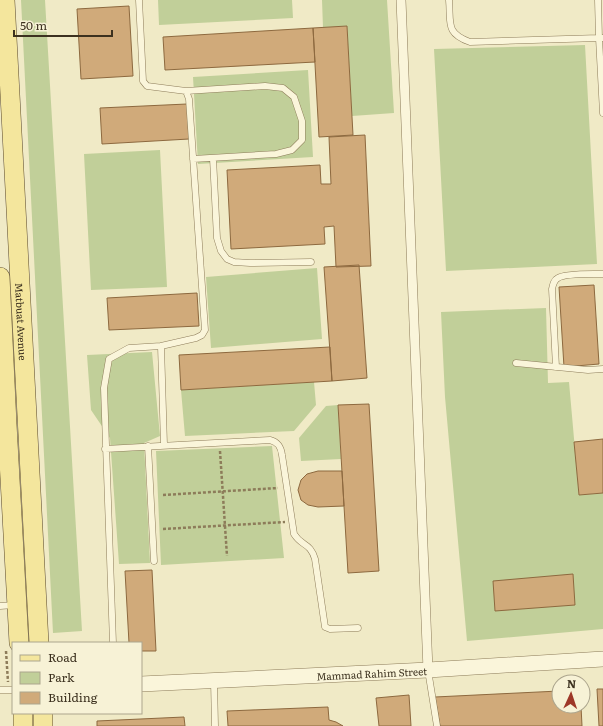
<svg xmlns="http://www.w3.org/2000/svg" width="603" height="726" font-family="Literata,serif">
<rect width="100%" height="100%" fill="#f0eac6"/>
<path fill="#c1cf99" d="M21,0h24l37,631 -29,2z
M158,0h134l1,18 -134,7z
M322,0h65l7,113 -42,3 -5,-90 -24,2z
M585,45l12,219 -151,7 -12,-222z
M308,70l5,87 -115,7 -5,-87z
M160,150l7,137 -76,3 -7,-136z
M317,268l5,71 -111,9 -5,-71z
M546,308l2,75 21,-1 10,113 24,-2v136l-136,12 -22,-244 -4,-85z
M152,352l8,84 -16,7 6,120 -31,1 -9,-126 -19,-28 -4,-55z
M314,382l2,23 -22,26 -109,5 -4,-46z
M338,405l3,54 -40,2 -2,-23 27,-32z
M272,446l12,112 -123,7 -5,-114z"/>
<path fill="#d0aa7a" stroke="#8d693f" d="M129,6l4,70 -52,3 -4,-70z
M347,26l6,109 -34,2 -6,-109z
M313,28l2,34 -150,8 -2,-33z
M187,104l2,35 -87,5 -2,-36z
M365,135l6,131 -35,1 -2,-41 -10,1 1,17 -94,5 -4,-79 93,-5 1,19h10l-2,-47z
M359,265l8,113 -35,3 -8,-114z
M594,285l5,79 -35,3 -5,-80z
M197,293l2,33 -90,4 -2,-32z
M330,347l2,34 -151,9 -2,-35z
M369,404l10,167 -31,2 -10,-168z
M603,439v54l-24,2 -5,-53z
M318,471h24l2,35 -26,1 -10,-2 -7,-5 -3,-10 3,-10 6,-6z
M152,570l4,81h-15v-8h-12l-4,-72z
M573,574l2,31 -80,6 -2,-30z
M597,689h6v37h-4z
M559,691v15h22l1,20h-142l-5,-29z
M409,695l2,31h-32l-3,-28z
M328,707l1,13 7,2 7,4h-115l-1,-15z
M184,717l1,9h-88v-5z"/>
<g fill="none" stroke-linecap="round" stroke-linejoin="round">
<defs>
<path id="service" d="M139,0l4,81 4,5 39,5 3,8 16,231 -3,5 -6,3 -35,8 3,99
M449,0c2,23 -4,33 21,42l129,-4 -1,-38
M603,38h-4l4,75
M186,91l79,-5 18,2 11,9 8,24v19l-10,10 -16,4 -83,5
M213,158l4,80 4,13 6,8 7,3 16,1 61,-1
M516,363l72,7 15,-1
M556,367l-4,-78c1,-5 2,-9 6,-11 7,-5 35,-4 45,-4
M148,446l6,115
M105,449l165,-9c8,2 11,7 12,15l12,79c8,13 16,8 21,25l10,68 5,2 28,-1
M0,606l14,-1
M113,643l-9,-255 5,-29 20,-11 32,-2
M428,670l9,56
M214,681l1,45
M0,690h13"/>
<path id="pedestrian" d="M401,0l27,670"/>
<g id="tertiary">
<path id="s1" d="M141,684l287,-14 175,-11"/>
</g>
<g id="primary">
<path id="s2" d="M5,0l34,643"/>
<path d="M0,277l7,147 12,219"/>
<path d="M23,713v13"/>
<path d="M43,713v13"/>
</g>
</defs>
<use href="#service" stroke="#8d7c5a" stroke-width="7"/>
<use href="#pedestrian" stroke="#8d7c5a" stroke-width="10"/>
<use href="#tertiary" stroke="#8d7c5a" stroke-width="16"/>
<use href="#primary" stroke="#5a492f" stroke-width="20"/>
<path stroke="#8d7c5a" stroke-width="2.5" stroke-dasharray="3 2" stroke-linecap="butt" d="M220,451l7,105
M163,495l115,-7
M163,529l122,-7
M6,651l2,31"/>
<use href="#service" stroke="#faf5da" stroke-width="6"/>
<use href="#pedestrian" stroke="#faf5da" stroke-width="9"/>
<use href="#tertiary" stroke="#faf5da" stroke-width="15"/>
<use href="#primary" stroke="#f4e69d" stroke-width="19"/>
</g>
<g text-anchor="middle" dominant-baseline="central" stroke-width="4" stroke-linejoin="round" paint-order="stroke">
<g font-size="10" fill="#3c311f" stroke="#f7f2d6">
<text stroke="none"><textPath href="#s2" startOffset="322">Matbuat Avenue</textPath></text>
<text stroke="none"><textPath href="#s1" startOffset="231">Mammad Rahim Street</textPath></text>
</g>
</g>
<rect x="12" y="642" width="130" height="72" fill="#f7f2d6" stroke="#aca58d"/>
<rect x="20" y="655" width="20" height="6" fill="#f4e69d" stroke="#aca58d"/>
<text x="48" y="662" font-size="12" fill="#3c311f">Road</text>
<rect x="20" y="672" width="20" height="12" fill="#c1cf99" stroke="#aca58d"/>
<text x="48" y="682" font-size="12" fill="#3c311f">Park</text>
<rect x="20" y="692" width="20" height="12" fill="#d0aa7a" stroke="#aca58d"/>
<text x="48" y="702" font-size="12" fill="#3c311f">Building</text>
<g transform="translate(571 694) rotate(3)"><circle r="19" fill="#f7f2d6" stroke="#aca58d"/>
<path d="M0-3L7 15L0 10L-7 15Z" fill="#9e3828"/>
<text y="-6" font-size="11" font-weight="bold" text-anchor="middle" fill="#3c311f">N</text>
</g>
<path d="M14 30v6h98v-6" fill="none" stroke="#3c311f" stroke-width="2"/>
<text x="20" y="30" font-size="12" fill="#3c311f" stroke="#f7f2d6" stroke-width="3" paint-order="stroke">50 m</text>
</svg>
